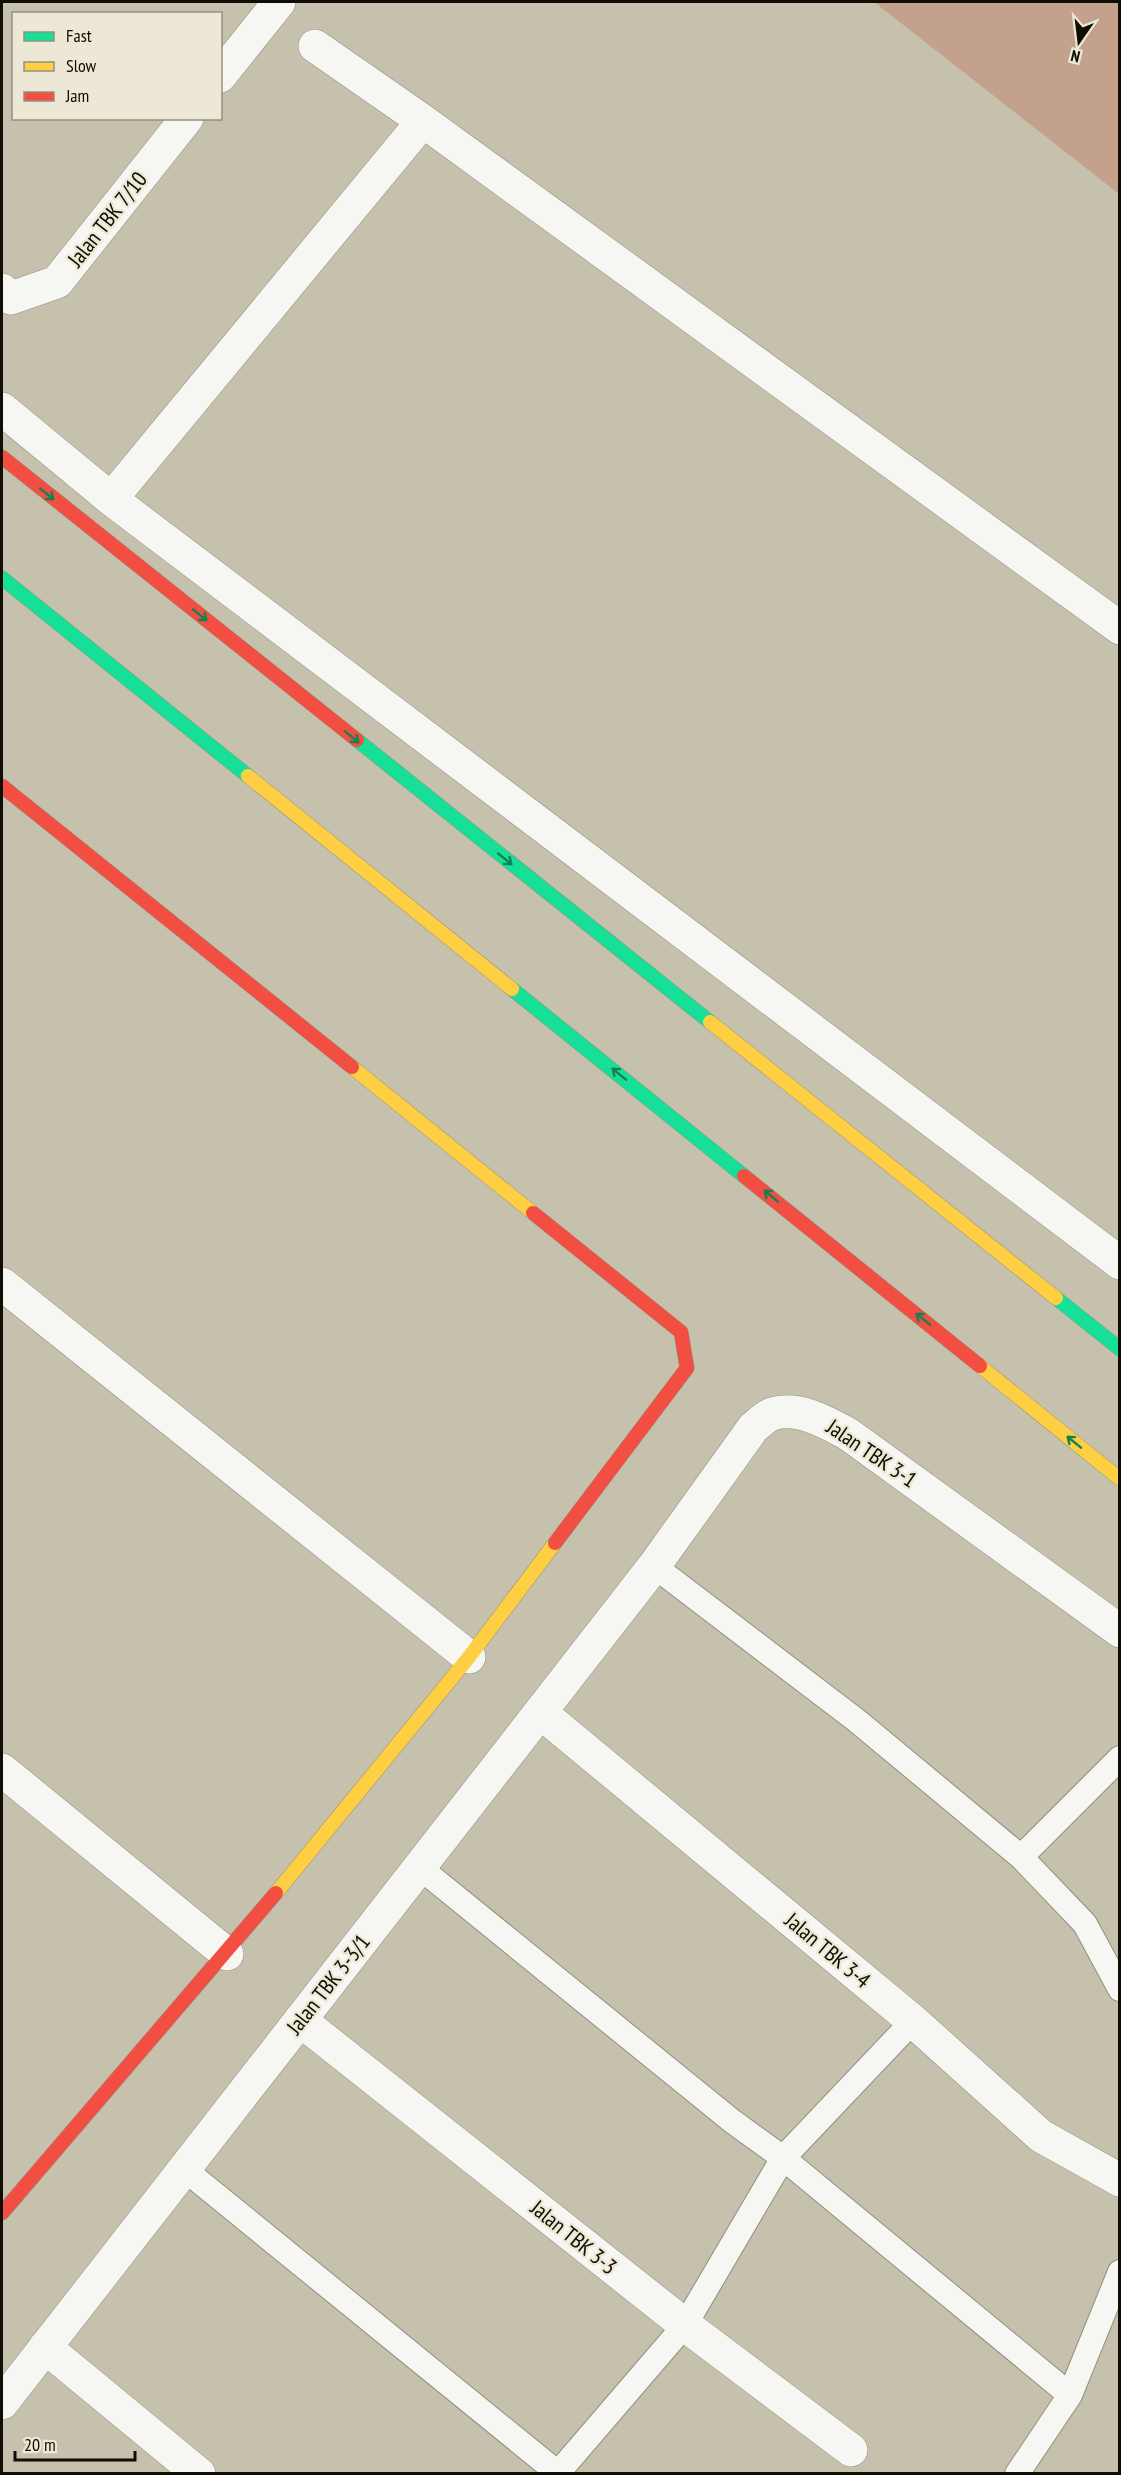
<svg xmlns="http://www.w3.org/2000/svg" width="1121" height="2475" font-family="'PT Sans Narrow',sans-serif">
<rect width="100%" height="100%" fill="#c6c1ac"/>
<path fill="#c3a18d" d="M874,2h245v192z"/>
<g fill="none" stroke-linecap="round" stroke-linejoin="round">
<defs>
<path id="lane" d="M654,1566l202,154 165,137 64,67 35,65
M1021,1857l99,-99
M419,1867l313,254 51,37 287,237
M184,2169l375,305
M557,2474l128,-149 98,-167 130,-137
M1017,2474l53,-79 50,-123"/>
<path id="street" d="M315,46l108,75
M220,76l59,-74
M2,290l9,8 46,-16 130,-164
M2,409l109,90 1009,764
M111,499l312,-378 697,507
M2,1284l467,373
M540,1712l373,309 128,115 79,44
M2,1770l225,184
M300,2020l385,305 166,125
M45,2347l154,127
M2,2403l652,-837 99,-138c6,-5 13,-12 19,-14 26,-8 54,8 76,20l272,197"/>
<path id="fast" d="M2,578l246,198
M357,740l353,282
M512,989l232,187
M1056,1298l64,51"/>
<path id="slow" d="M248,776l264,213
M710,1022l346,276
M352,1067l181,146
M980,1366l140,113
M276,1893l193,-236 86,-114"/>
<path id="jam" d="M2,457l355,283
M2,786l350,281
M744,1176l236,190
M533,1213l148,119 6,36 -132,175
M2,2213l274,-320"/>
</defs>
<use href="#lane" stroke="#928f7f" stroke-width="26"/>
<use href="#street" stroke="#928f7f" stroke-width="34"/>
<use href="#fast" stroke="#928f7f" stroke-width="15"/>
<use href="#slow" stroke="#928f7f" stroke-width="15"/>
<use href="#jam" stroke="#928f7f" stroke-width="15"/>
<use href="#lane" stroke="#f6f6f3" stroke-width="24"/>
<use href="#street" stroke="#f6f6f3" stroke-width="33"/>
<use href="#fast" stroke="#16e098" stroke-width="14"/>
<use href="#slow" stroke="#ffcf43" stroke-width="14"/>
<use href="#jam" stroke="#f24e42" stroke-width="14"/>
</g>
<defs><path id="oneway-shaft" d="M-6 0H5M1.5-3L5.5 0L1.5 3" fill="none" stroke-width="1.6" stroke-linecap="round" stroke-linejoin="round" transform="scale(1.5)"/></defs>
<g stroke="#138154">
<use href="#oneway-shaft" transform="translate(47 494) rotate(39)"/>
<use href="#oneway-shaft" transform="translate(200 615) rotate(39)"/>
<use href="#oneway-shaft" transform="translate(352 737) rotate(39)"/>
<use href="#oneway-shaft" transform="translate(505 859) rotate(39)"/>
<use href="#oneway-shaft" transform="translate(619 1074) rotate(-141)"/>
<use href="#oneway-shaft" transform="translate(771 1196) rotate(-141)"/>
<use href="#oneway-shaft" transform="translate(923 1319) rotate(-141)"/>
<use href="#oneway-shaft" transform="translate(1074 1442) rotate(-141)"/>
</g>
<g text-anchor="middle" dominant-baseline="central" stroke-width="4.5" stroke-linejoin="round" paint-order="stroke">
<g font-size="22" fill="#100d02" stroke="#ece8d5">
<text transform="translate(107 219) rotate(-52)">Jalan TBK 7/10</text>
<text transform="translate(872 1453) rotate(34)">Jalan TBK 3-1</text>
<text transform="translate(828 1950) rotate(40)">Jalan TBK 3-4</text>
<text transform="translate(328 1984) rotate(-52)">Jalan TBK 3-3/1</text>
<text transform="translate(574 2237) rotate(39)">Jalan TBK 3-3</text>
</g>
</g>
<rect width="1121" height="2475" fill="none" stroke="#100d02" stroke-width="6"/>
<rect x="12" y="12" width="210" height="108" fill="#ece8d5" stroke="#949081" stroke-width="1.5"/>
<rect x="24" y="32" width="30" height="9" fill="#16e098" stroke="#949081" stroke-width="1.5"/>
<text x="66" y="42" font-size="18" fill="#100d02">Fast</text>
<rect x="24" y="62" width="30" height="9" fill="#ffcf43" stroke="#949081" stroke-width="1.5"/>
<text x="66" y="72" font-size="18" fill="#100d02">Slow</text>
<rect x="24" y="92" width="30" height="9" fill="#f24e42" stroke="#949081" stroke-width="1.5"/>
<text x="66" y="102" font-size="18" fill="#100d02">Jam</text>
<g transform="translate(1079 42) rotate(194)" stroke="#ece8d5" stroke-width="4.5" paint-order="stroke">
<path d="M0-4.5L10 22L0 15L-10 22Z" fill="#100d02"/>
<text y="-9" font-size="16" font-weight="bold" text-anchor="middle" fill="#100d02">N</text>
</g>
<path d="M15 2451v9h120v-9" fill="none" stroke="#100d02" stroke-width="3"/>
<text x="24" y="2451" font-size="18" fill="#100d02" stroke="#ece8d5" stroke-width="4.5" paint-order="stroke">20 m</text>
</svg>
